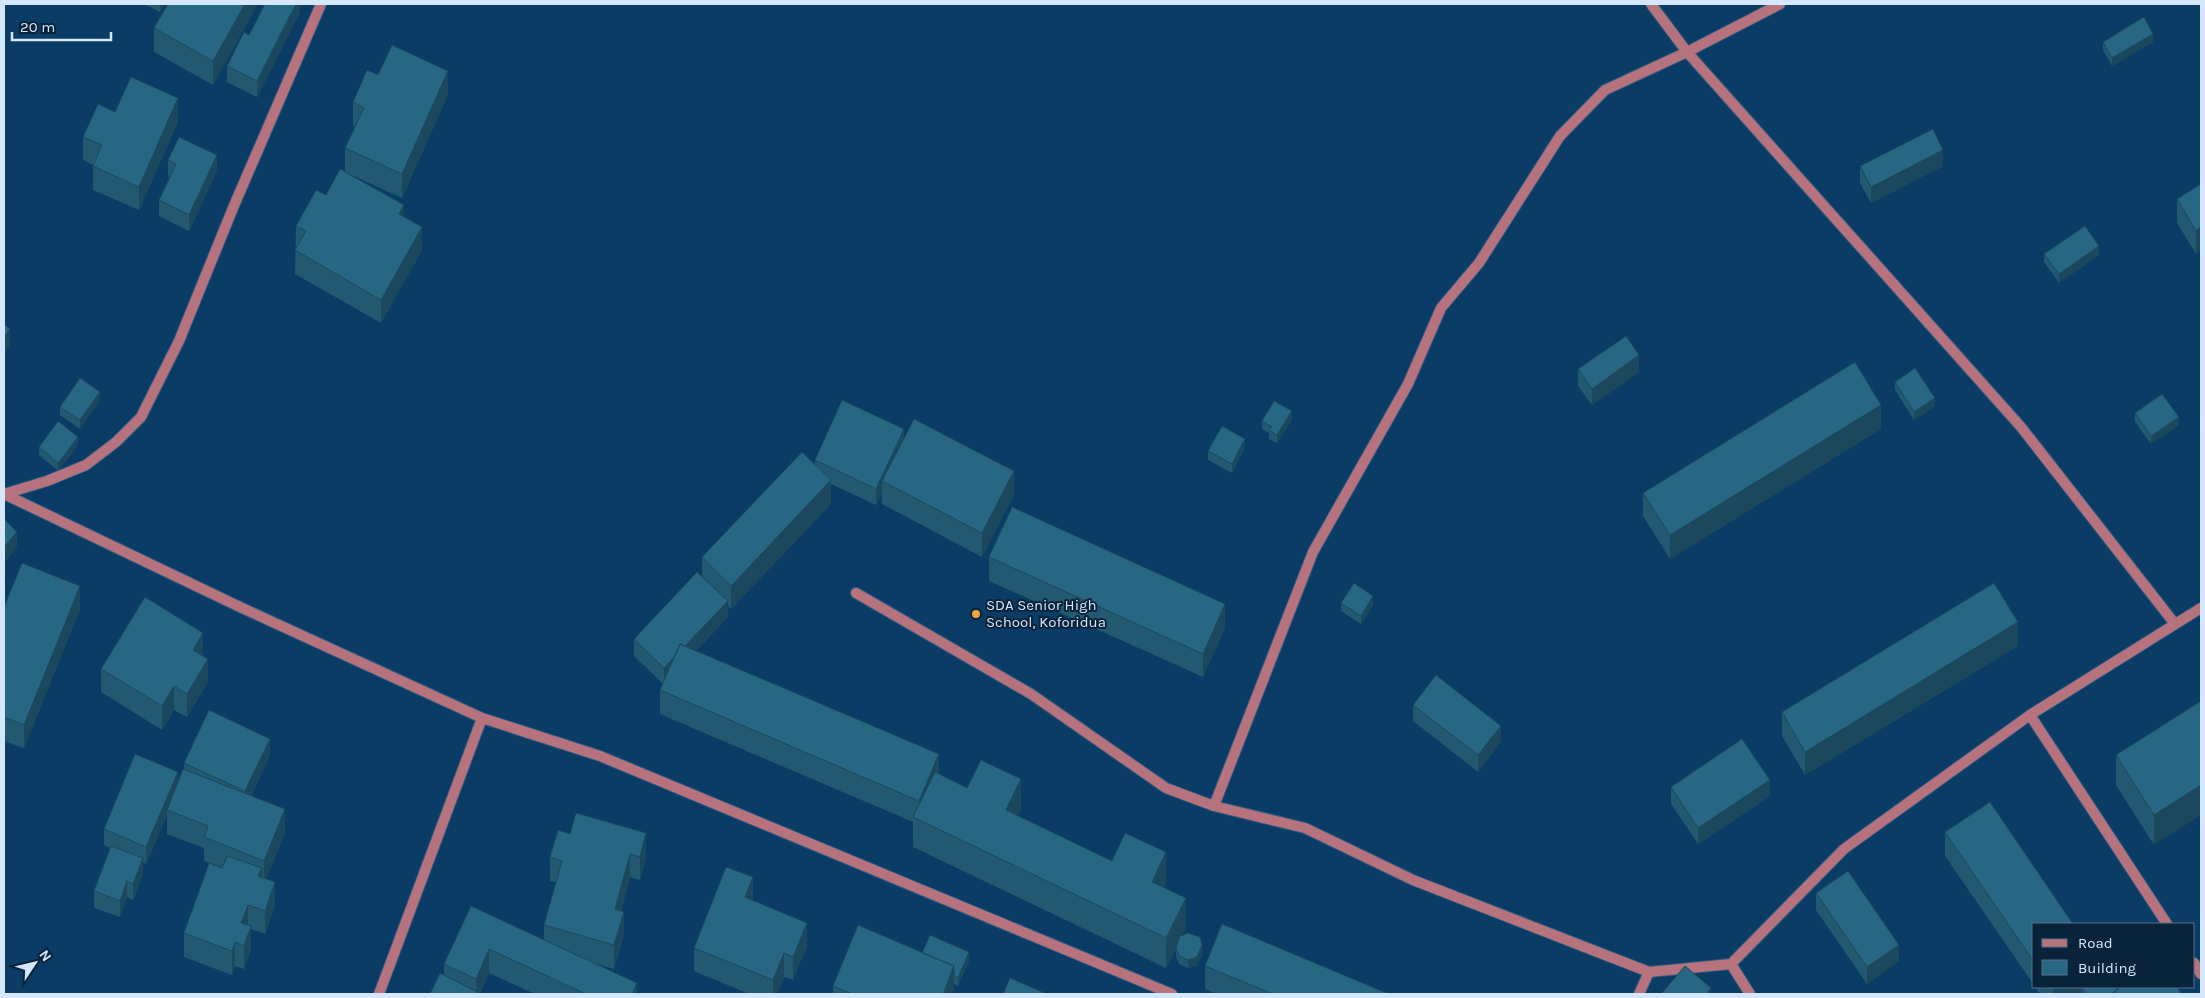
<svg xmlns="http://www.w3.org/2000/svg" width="2205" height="998" font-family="Karla,sans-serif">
<rect width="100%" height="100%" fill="#0b3c65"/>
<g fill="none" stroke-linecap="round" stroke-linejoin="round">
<defs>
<path id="minor" d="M1651,4l36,48 334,375 154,197
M4,494l236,113 242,111 118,38 572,238
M4,494l43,-13 39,-16 30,-23 25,-25 38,-76 54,-133 88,-204
M856,593l175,101 135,94 48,18 91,22 108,52 236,92
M2030,715l137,209
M1214,806l99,-254 95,-168 33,-76 38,-45 81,-127 45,-46 82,-38 93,-48
M2194,963l7,11
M1731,964l19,30
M379,994l103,-276
M1639,994l10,-22 82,-8 113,-115 186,-134 171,-107"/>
</defs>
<use href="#minor" stroke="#2f5b80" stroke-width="12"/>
<use href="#minor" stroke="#b6737d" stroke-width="10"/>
</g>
<path fill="#225971" d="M144,4h21l-5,8z
M258,4l-45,81 -59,-33v-24z
M263,4h37v8l-43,85 -30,-15v-16l22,-31 14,-28z
M2103,42h50l-41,24 -9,-16z
M378,75l70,20 -46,103 -57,-26v-24l10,-21 -2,-1v-24z
M115,112l63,10 -39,88 -46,-20v-25l-10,-5v-23z
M168,160l49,11 -28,60 -30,-15v-16l11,-23h-2z
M1860,166h83l-72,37 -11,-20z
M2201,184l-5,70 -19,-31v-24z
M326,195l78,21 18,34 -41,73 -86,-49 1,-48z
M2044,254l55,1 -40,28 -15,-21z
M1578,369l61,3 -47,33 -14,-19z
M1895,382l40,24 -21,14 -19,-30z
M100,400l-20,29 -20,-14v-8z
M2135,413l44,12 -28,19 -16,-22z
M1292,420l-15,23 -8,-4v-6l-7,-4v-8z
M1881,429l-211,130 -27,-43v-23z
M904,437l110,58 -32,62 -100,-53v-10l-6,11 -45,-21v20l-100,105 -3,-3v11l-32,34 271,137 54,21 -3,7 94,45 54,21 -3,5 23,41 -4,7 20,19 -5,12 -9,2 -9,-4 -3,-8v-7l-10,19 -253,-121v-25l-253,-108v-24l3,-6 -29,-28v-17l68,-63v-19l113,-92v-5z
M78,445l-20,26 -19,-16v-8z
M1245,447l-13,26 -24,-13v-9z
M989,557l236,71 -22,49 -214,-96z
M1341,603l32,2 -12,19 -20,-13z
M4,607l76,2 -56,139 -20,-7z
M2018,646l-213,129 -23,-39v-24z
M203,656l5,26 -21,35 -13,-7 -12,20 -61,-38v-23z
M2201,701l-47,144 -38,-60v-30z
M1413,705l88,37 -23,30 -65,-51z
M270,755l-19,41 34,37 -19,46 9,27 -10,28 -14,-5v21l-7,19 -9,-3 -3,9 -48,-18v-24l38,-65 -18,-7v-13l-37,-14v-19l-21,49 -3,-2v12l-10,26 -6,-3 -7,20 -26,-9v-17l16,-43 -6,-3v-16l74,-48 6,-12v-6z
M1671,787l99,9 -72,48 -27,-40z
M558,830l88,27 -6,23 -10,-3 -9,34 3,24 -10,34 -21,-6 44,31h-102l-46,-21 -9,20 -36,-18v-11l27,-58 73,34v-15l12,-43 -6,-1v-24z
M1945,832l89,92v61l-89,-129z
M1816,893l83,68 -32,23 -51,-74z
M753,901l54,45 -14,34 -9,-3 -7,17h-28l-55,-23v-23z
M922,953l47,8 -11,25 -4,-2v6l-1,4h-120v-8z
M1205,966l184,28h-172l-12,-5z
M2035,987h80l2,3 65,4h-100v-1l-2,1h-40z"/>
<path fill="#1b485c" d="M160,4h5l-5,8z
M245,4h13l-45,81v-24z
M296,4h4v8l-43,85v-16z
M2153,34v8l-41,24v-8z
M448,71v24l-46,103v-24z
M178,98v24l-39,88v-23z
M1943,150v16l-72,37v-16z
M217,155v16l-28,60v-16z
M404,205v24l-5,-15z
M422,227v23l-41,73v-23z
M2201,227v24l-5,3v-23z
M2099,246v9l-40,28v-9z
M10,329v16l-6,8v-16z
M1639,355v17l-47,33v-16z
M100,392v8l-20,29v-9z
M1935,398v8l-21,14v-8z
M1881,405v24l-211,130v-24z
M1292,411v9l-15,23v-8z
M2179,417v8l-28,19v-8z
M904,429v17l-22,35v13l-6,11v-16z
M78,437v8l-20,26v-8z
M1245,439v8l-13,26v-9z
M1014,471v24l-32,62v-24z
M831,480v24l-100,105v-23z
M17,532v16l-13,15v-16z
M80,586v23l-56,139v-23z
M1373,596v9l-12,19v-8z
M728,601v16l-64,67v-16z
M1225,604v24l-22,49v-23z
M2018,622v24l-213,129v-23z
M203,633v24l-10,-7z
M208,659v23l-21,35v-23z
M174,686v24l-12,20v-24z
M1501,726v16l-23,30v-17z
M270,739v16l-25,53v-17z
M939,754v24l-20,42v-19z
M178,772v16l-11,22v5l-21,49v-17z
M1021,779v30l-15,31v-30z
M1770,780v16l-72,48v-16z
M2201,785v30l-47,30v-30z
M285,809v24l-21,51v-23z
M646,833v24l-6,23v-23z
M1166,852v30l-14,30v-30z
M630,854v23l-15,56v-24z
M143,858v16l-10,26v-16z
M262,868v24l-4,-16z
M753,877v24l-8,-4z
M127,881v16l-7,20v-16z
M275,882v24l-10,28v-23z
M1186,898v30l-20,40v-30z
M248,905v23l-7,18v-23z
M624,912v23l-10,34v-24z
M807,923v23l-14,34v-23z
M251,926v24l-7,19v-23z
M235,942v24l-3,9v-24z
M1202,945v9l-5,12 -9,2v-8z
M1899,945v16l-32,23v-17z
M489,949v24l-10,21h-3v-15z
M969,952v9l-11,25v-8z
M784,953v24l-7,17h-4v-14z
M954,966v24l-1,4h-10z
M637,983v11h-5z
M2057,987h34l-9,1v5l-2,1h-27v-5z
M1711,988v6h-5z"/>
<path fill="#276783" stroke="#1b485c" d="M168,4h77l-32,57 -59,-33z
M265,4h31l-39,77 -30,-15 17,-34 5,3z
M2144,17l9,17 -41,24 -9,-16z
M392,45l56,26 -46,103 -57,-26 19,-40 -11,-6 14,-32 11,5z
M131,77l47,21 -39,89 -46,-21 9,-21 -19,-8 15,-33 17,8z
M1933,129l10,21 -72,37 -11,-21z
M179,137l38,18 -28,60 -30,-15 17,-36 -8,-4z
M340,169l64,36 -5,9 23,13 -41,73 -86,-50 11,-19 -10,-5 20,-36 10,5z
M2201,184v43l-5,4 -19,-32z
M2085,226l14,20 -40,28 -15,-20z
M4,324l6,5 -6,8z
M1626,336l13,19 -47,34 -14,-20z
M1855,362l26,43 -211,130 -27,-42z
M1915,368l20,30 -21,14 -19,-30z
M80,378l20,14 -20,28 -20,-13z
M2162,394l17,23 -28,19 -16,-23z
M842,400l62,29 -28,60 -61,-29z
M1274,401l18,10 -15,24 -8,-5 3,-3 -10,-6z
M914,419l100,52 -32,62 -100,-52z
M58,421l20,16 -20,26 -19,-16z
M1222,426l23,13 -13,25 -24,-13z
M802,452l29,28 -100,106 -29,-29z
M1012,507l213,97 -22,50 -214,-97z
M4,519l13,13 -13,15z
M22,563l58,23 -56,139 -20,-8v-110z
M697,572l31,29 -43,45 -5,-2 -5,12 -11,12 -30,-29z
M1354,583l19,13 -12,20 -20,-13z
M1994,583l24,39 -213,130 -23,-40z
M145,597l58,36 -10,17 15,9 -21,35 -13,-8 -12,20 -61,-37z
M680,644l259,110 -20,47 -259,-111z
M1436,675l65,51 -23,29 -65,-50z
M2201,701v84l-47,30 -38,-60z
M209,710l61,29 -25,52 -61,-28z
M1742,739l28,41 -72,48 -27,-41z
M135,754l43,18 -32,75 -42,-18z
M981,760l40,19 -15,31 106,51 13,-28 41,19 -14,30 34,16 -20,40 -253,-121 22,-45 32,16z
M183,769l102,40 -21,52 -60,-24 4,-11 -41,-16z
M1990,802l83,122h-39v38l-89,-130z
M576,813l70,20 -6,24 -10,-3 -15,55 9,3 -10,33 -70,-20 18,-64 -12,-4 8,-27 12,4z
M111,846l32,12 -10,26 -6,-3 -7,20 -26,-10z
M227,856l35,12 -4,8 17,6 -10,29 -17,-6 -7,18 10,3 -7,20 -9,-4 -3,9 -48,-18 25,-70 13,5z
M726,867l27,10 -8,20 62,26 -14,34 -9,-4 -11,27 -79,-32z
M1848,871l51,74 -32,22 -51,-74z
M471,906l166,77 -5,11h-46l-97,-45 -13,30 -32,-15z
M1222,924l167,70h-116l-68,-28z
M858,925l96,41 -11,28h-91l-19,-8z
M1188,933l12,4 2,8 -5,12 -9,3 -9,-4 -3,-9 4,-11z
M930,935l39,17 -11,26 -4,-2v-10l-32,-13z
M1685,966l26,22 -5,6h-45z
M440,973l41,21h-51z
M1010,978l37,16h-44z
M2051,987h6l-4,2z
M2084,987h31l2,3 -6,4h-25l-4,-6z
M2122,987h55l5,7h-71z"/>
<circle fill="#f2a541" stroke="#09233a" stroke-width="2" cx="976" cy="614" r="5"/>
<g text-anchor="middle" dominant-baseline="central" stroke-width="4" stroke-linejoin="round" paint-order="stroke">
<g font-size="15" fill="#d5e7fb" stroke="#09233a" text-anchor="start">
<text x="986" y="605">SDA Senior High<tspan x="986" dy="17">School, Koforidua</tspan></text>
</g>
</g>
<rect width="2205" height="998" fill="none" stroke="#d5e7fb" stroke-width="10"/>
<rect x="2032" y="923" width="162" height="65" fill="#09233a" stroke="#5b7187"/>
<rect x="2042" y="939" width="25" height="8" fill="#b6737d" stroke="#5b7187"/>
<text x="2078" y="948" font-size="15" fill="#d5e7fb">Road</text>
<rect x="2042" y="960" width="25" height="15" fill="#276783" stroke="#5b7187"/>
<text x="2078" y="973" font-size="15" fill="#d5e7fb">Building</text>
<g transform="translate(35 963) rotate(55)" stroke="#09233a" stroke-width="4" paint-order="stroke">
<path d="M0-4L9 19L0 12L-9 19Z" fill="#d5e7fb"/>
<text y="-8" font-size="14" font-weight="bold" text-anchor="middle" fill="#d5e7fb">N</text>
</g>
<path d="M12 32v8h99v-8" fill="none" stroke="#d5e7fb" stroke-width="2.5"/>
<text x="20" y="32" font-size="15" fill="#d5e7fb" stroke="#09233a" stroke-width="4" paint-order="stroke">20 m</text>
</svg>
